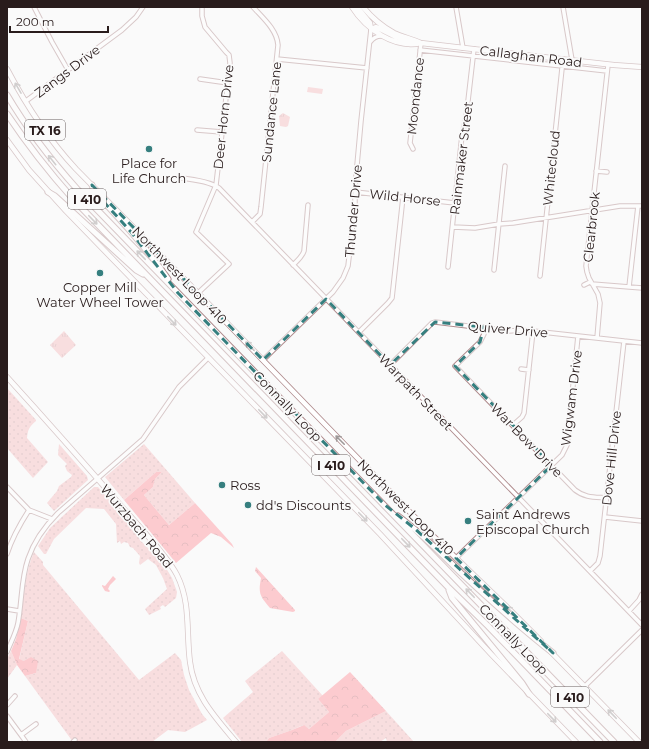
<svg xmlns="http://www.w3.org/2000/svg" width="649" height="749" font-family="Montserrat,sans-serif">
<defs>
<pattern id="grass-dots" width="8" height="8" patternUnits="userSpaceOnUse"><rect width="8" height="8" fill="#f5bcbf"/><path d="M2 2h.1M6 6h.1" fill="none" stroke="#d2a1a4" stroke-width="1.8" stroke-linecap="round"/></pattern>
<pattern id="forest-crowns" width="20" height="18" patternUnits="userSpaceOnUse"><rect width="20" height="18" fill="#fe939c"/><path d="M2 6a3 3 0 1 1 6 0M12 15a3 3 0 1 1 6 0" fill="none" stroke="#ce777e"/></pattern>
<pattern id="park-tufts" width="24" height="20" patternUnits="userSpaceOnUse"><rect width="24" height="20" fill="#f5bcbf"/><path d="M3 7l-1-3M5 7V3M7 7l1-3M15 17l-1-3M17 17v-4M19 17l1-3" fill="none" stroke="#d2a1a4"/></pattern>
</defs>
<rect width="100%" height="100%" fill="#fafafa"/>
<path fill="url(#grass-dots)" d="M7,388l29,32v1c-7,6 -8,8 -9,17l21,24 -15,16 -26,-30z
M59,444l28,32 1,4 -34,31 -7,-8 10,-12 2,-5 12,-9 1,-2 -5,-4 -2,-5 2,-2 -9,-9z
M144,444l51,59 -26,22 -25,-30 9,-8 2,-8 7,-7h-6l-32,28 -19,-23z
M94,487h4l27,31 3,7 12,14v2h1l7,7 4,2 14,18 6,10 4,11 1,3 -1,6 -11,9 -2,-2 -3,2 1,2 -12,6 -4,-6 22,-20 -4,-11 -7,-13 -8,-6 -8,6 -1,-2 1,-7 -7,-8 -3,-1 -2,-4 -4,-1 -3,2 -1,-3 -3,2 -1,-19 -12,-15 -18,-1 -32,31 -8,15h-2l-6,-8 12,-18z
M34,552l9,10v3l96,115 36,-27 6,7 3,15 5,15 13,24 5,6 -22,12 -17,-2 -16,12h-79l-48,-66 11,-3 -12,-12 -5,-1 9,-39 -7,-3c3,-22 4,-45 13,-66z
M11,651l6,14 -10,14v-20z
M282,651l41,45 -5,3 11,13 -20,17 -6,-4 -11,5 -23,8 -3,4h-24l-19,-24 30,-26 -8,-11z
M386,711l28,31h-27l-1,-4 -6,4h-45l11,-11z"/>
<path fill="url(#forest-crowns)" d="M156,472h6l-7,7 -2,8 -9,8 25,30 26,-22 37,41 2,4 -13,-11 -10,-4 -35,30 -52,-63z
M256,567l39,43v1l-2,1 -23,-4c-10,-12 -12,-14 -9,-30l-6,-7z
M21,618l7,3 -9,38 5,2 7,-4 7,4 -2,12 -11,3 -8,-11 -6,-14 5,-12z
M350,672l36,39 -40,20 -11,11h-69l3,-4 23,-8 12,-5 5,4 20,-17 -11,-13z"/>
<path fill="url(#park-tufts)" d="M308,87l15,2 -1,5 -15,-2z
M283,113l7,4 -2,9 -2,1 -6,-1 -1,-10z
M64,331l12,14 -14,13 -12,-13z"/>
<path fill="#f5bcbf" d="M68,339l5,5 -10,10 -5,-5z"/>
<path fill="#fd919a" d="M113,576l3,3 -6,6 -2,4 2,2 -1,1 -4,-1 -3,-5v-1l3,1z"/>
<g fill="none" stroke-linecap="round" stroke-linejoin="round">
<defs>
<path id="minor" d="M34,7l18,35 16,28
M456,7l7,41
M563,7l9,53
M370,42c3,-4 6,-6 11,-6
M420,50l187,21
M277,59l90,9
M200,79l28,4
M26,101l96,-71 14,-13 7,-10
M197,130l25,2
M413,149l-3,-6 11,-100
M596,171l11,1
M180,178c10,1 31,4 39,10l423,437
M355,192l100,11
M252,222l8,-8 1,-7 17,-162c-1,-15 -15,-27 -25,-38
M453,227l22,1 24,-4 14,-1 107,-17h22
M196,232l20,-47 14,-122 -1,-8 -3,-3 -21,-25 -3,-11v-9
M196,232l33,32 -31,29
M293,265c5,-5 9,-8 11,-14l4,-46
M448,267l14,-132 4,-17 8,-69
M494,270l11,-104
M540,276l23,-217
M592,284l50,4
M584,285l6,-3
M629,287l9,-81
M484,327v7l-4,8 -25,24 120,124c10,8 20,7 32,8
M359,332l29,-29 4,-5 11,-101
M597,338l3,-35 -2,-9 -9,-16 -2,-6 -1,-6 22,-201
M263,360l70,-68 10,-14 5,-12 7,-61v-18l6,-66 10,-92
M390,365l42,-42 3,-1 74,9 15,-1 118,13
M521,369l8,1
M513,425l9,-8 2,-4 9,-82
M7,487l22,23 23,9
M605,517l37,4
M7,554c5,-16 13,-30 22,-44
M456,558l106,-103 5,-10 11,-109
M590,571l8,-8 2,-7 24,-215
M7,609l12,2
M629,611l10,-11 3,-6
M7,652c4,-10 9,-19 11,-29 4,-21 3,-44 10,-64 6,-18 17,-33 30,-46l85,-74 36,-52 29,-29
M585,686l57,-56
M7,705l8,-9
M7,716l14,19 5,7
M21,735l15,-11
M73,742l2,-2"/>
<path id="major" d="M352,7c14,22 42,42 69,36
M357,7l13,16 1,6 5,-2 20,10 17,5
M363,7c9,11 18,19 31,26 9,4 18,6 27,10l193,22 28,2
M7,69c19,36 41,70 69,100l122,124 233,241 78,75 32,32
M7,140l22,30 37,41 314,323 111,120 85,88
M7,377c39,43 77,86 115,130 12,13 24,27 36,41 7,9 14,17 19,27 14,28 9,57 13,87 4,33 25,55 46,80
M551,652l88,90"/>
<path id="highway" d="M7,95c20,34 44,65 71,95l536,552
M7,114c20,30 42,58 66,85l375,388 40,39 112,116
M92,185l2,6c26,28 52,56 74,88
M48,192l7,4 81,74 7,4
M398,516c23,17 43,37 63,57 30,28 60,55 92,80
M449,590l3,8 70,85 7,11"/>
</defs>
<use href="#minor" stroke="#b08c8e" stroke-width="5.5"/>
<use href="#major" stroke="#b08c8e" stroke-width="6"/>
<use href="#highway" stroke="#b08c8e" stroke-width="7"/>
<use href="#minor" stroke="#fff" stroke-width="3.5"/>
<use href="#major" stroke="#fff" stroke-width="4.5"/>
<use href="#highway" stroke="#fff" stroke-width="5"/>
</g>
<defs><path id="oneway-shaft" d="M-6 0H5M1.5-3L5.5 0L1.5 3" fill="none" stroke-width="1.6" stroke-linecap="round" stroke-linejoin="round"/></defs>
<g stroke="#9f9999">
<use href="#oneway-shaft" transform="translate(18 88) rotate(-120)"/>
<use href="#oneway-shaft" transform="translate(52 160) rotate(-129)"/>
<use href="#oneway-shaft" transform="translate(93 220) rotate(46)"/>
<use href="#oneway-shaft" transform="translate(141 255) rotate(-134)"/>
<use href="#oneway-shaft" transform="translate(172 321) rotate(46)"/>
<use href="#oneway-shaft" transform="translate(250 346) rotate(-134)"/>
<use href="#oneway-shaft" transform="translate(263 414) rotate(46)"/>
<use href="#oneway-shaft" transform="translate(340 440) rotate(-135)"/>
<use href="#oneway-shaft" transform="translate(363 517) rotate(46)"/>
<use href="#oneway-shaft" transform="translate(406 543) rotate(46)"/>
<use href="#oneway-shaft" transform="translate(470 593) rotate(-134)"/>
<use href="#oneway-shaft" transform="translate(511 611) rotate(-135)"/>
<use href="#oneway-shaft" transform="translate(612 714) rotate(-134)"/>
<use href="#oneway-shaft" transform="translate(552 718) rotate(46)"/>
</g>
<path d="M0 0H649V749H0ZM92,185l171,175 63,-61 64,66 45,-43 49,5 -4,15 -25,24 97,99 -96,93 97,95 -139,-125 -29,-23 -207,-212 -47,-61 -37,-41z" fill="#fafafa" fill-opacity=".55" fill-rule="evenodd"/>
<path fill="none" stroke="#367f7f" stroke-width="3" stroke-dasharray="8 5" stroke-linejoin="round" d="M92,185l171,175 63,-61 64,66 45,-43 49,5 -4,15 -25,24 97,99 -96,93 97,95 -139,-125 -29,-23 -207,-212 -47,-61 -37,-41z"/>
<g fill="#367f7f" stroke="#fafafa" stroke-width="1.5">
<circle cx="149" cy="149" r="4"/>
<circle cx="100" cy="273" r="4"/>
<circle cx="222" cy="485" r="4"/>
<circle cx="248" cy="505" r="4"/>
<circle cx="468" cy="521" r="4"/>
</g>
<g text-anchor="middle" dominant-baseline="central" stroke-width="3.5" stroke-linejoin="round" paint-order="stroke">
<g fill="#fafafa" stroke="#685f5f" stroke-width="1">
<rect x="25" y="120" width="40" height="20" rx="3"/>
<rect x="68" y="189" width="38" height="20" rx="3"/>
<rect x="312" y="455" width="38" height="20" rx="3"/>
<rect x="551" y="687" width="38" height="20" rx="3"/>
</g>
<g font-size="12" font-weight="bold" fill="#291c1c">
<text x="45" y="130">TX 16</text>
<text x="87" y="199">I 410</text>
<text x="331" y="465">I 410</text>
<text x="570" y="697">I 410</text>
</g>
<g font-size="13" fill="#291c1c" stroke="#fafafa">
<text transform="translate(531 56) rotate(7)">Callaghan Road</text>
<text transform="translate(67 71) rotate(-37)">Zangs Drive</text>
<text transform="translate(415 96) rotate(-84)">Moondance</text>
<text transform="translate(271 112) rotate(-84)">Sundance Lane</text>
<text transform="translate(223 117) rotate(-84)">Deer Horn Drive</text>
<text transform="translate(461 158) rotate(-83)">Rainmaker Street</text>
<text transform="translate(551 168) rotate(-84)">Whitecloud</text>
<text transform="translate(405 197) rotate(6)">Wild Horse</text>
<text transform="translate(353 211) rotate(-85)">Thunder Drive</text>
<text transform="translate(591 227) rotate(-84)">Clearbrook</text>
<text transform="translate(180 275) rotate(46)">Northwest Loop 410</text>
<text transform="translate(508 329) rotate(5)">Quiver Drive</text>
<text transform="translate(416 392) rotate(46)">Warpath Street</text>
<text transform="translate(571 398) rotate(-83)">Wigwam Drive</text>
<text transform="translate(288 406) rotate(46)">Connally Loop</text>
<text transform="translate(527 440) rotate(46)">War Bow Drive</text>
<text transform="translate(611 458) rotate(-84)">Dove Hill Drive</text>
<text transform="translate(406 507) rotate(45)">Northwest Loop 410</text>
<text transform="translate(137 526) rotate(50)">Wurzbach Road</text>
<text transform="translate(514 639) rotate(46)">Connally Loop</text>
</g>
<g font-size="13" fill="#291c1c" stroke="#fafafa" text-anchor="start">
<text x="149" y="163" text-anchor="middle">Place for<tspan x="149" dy="15">Life Church</tspan></text>
<text x="100" y="287" text-anchor="middle">Copper Mill<tspan x="100" dy="15">Water Wheel Tower</tspan></text>
<text x="230" y="485">Ross</text>
<text x="256" y="505">dd's Discounts</text>
<text x="476" y="514">Saint Andrews<tspan x="476" dy="15">Episcopal Church</tspan></text>
</g>
</g>
<rect width="649" height="749" fill="none" stroke="#291c1c" stroke-width="16"/>
<path d="M10 26v6h98v-6" fill="none" stroke="#291c1c" stroke-width="2"/>
<text x="16" y="26" font-size="12" fill="#291c1c" stroke="#fafafa" stroke-width="3" paint-order="stroke">200 m</text>
</svg>
